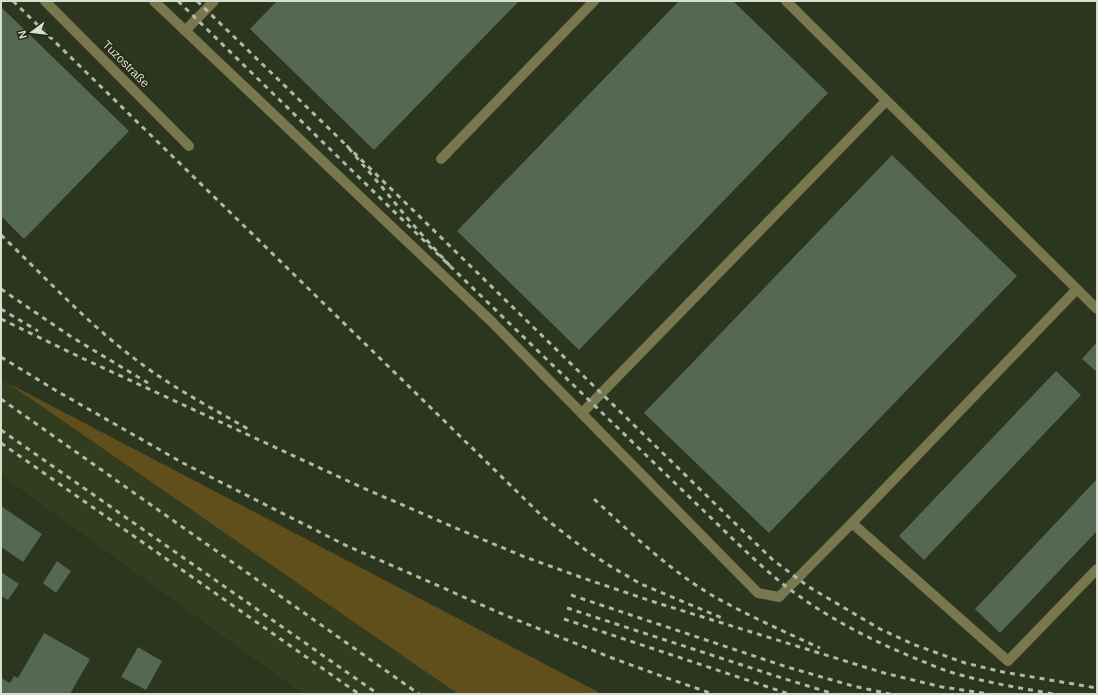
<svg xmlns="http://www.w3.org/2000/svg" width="1098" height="695" font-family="Arial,sans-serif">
<rect width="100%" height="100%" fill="#2c351e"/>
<path fill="#323d1f" d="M1,377l7,6 450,311h-155l-302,-219z"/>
<path fill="#604e1b" d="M8,383l594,311h-144z"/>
<path fill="#546853" d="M277,1h242l-145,149 -124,-121z
M679,1h54l95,92 -249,257 -122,-119z
M1,7l128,124 -105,108 -23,-23z
M892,155l125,121 -248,257 -125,-120z
M1097,342v30l-15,-13z
M1056,371l25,24 -157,165 -25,-24z
M1097,479v52l-97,102 -25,-24z
M1,506l41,28 -19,28 -22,-15z
M57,561l14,10 -15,22 -13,-10z
M1,572l18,12 -11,16 -7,-4z
M44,633l46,26 -20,35h-69v-16l9,5 4,-7 4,2z
M138,647l24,14 -16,29 -25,-13z"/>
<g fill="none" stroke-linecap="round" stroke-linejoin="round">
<path stroke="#78774d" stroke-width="10" d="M45,1l144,145
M154,1l338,321 266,271 21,4 73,-74
M786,1l311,308
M185,31l29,-30
M441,159l153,-158
M1077,289l-225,234 156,138 89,-92
M582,413l304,-312"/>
<path stroke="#b0b8a7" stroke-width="3" stroke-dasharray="5 5" stroke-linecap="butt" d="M13,1l529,515 45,35 23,15 31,18 81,34
M178,1l272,265 -42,-47 -26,-32 -36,-42 399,388 28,27 36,27 71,42 35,16 50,18 38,9 94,16
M197,1l149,144
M1,235c45,43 88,90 138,127 34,26 73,46 109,67
M450,266l285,275c20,19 41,39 64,55 38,27 80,48 123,65 9,4 19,8 28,11 34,10 69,16 104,22
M1,289l69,47 78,47
M1,309l37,22
M1,319l83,40 277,128 111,48 53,22 58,21 68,23 233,72 58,14 47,7
M1,357l54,33 128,73 160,81 164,72 105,42 55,20 46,16
M1,399l418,295
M1,430l377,264
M1,443l358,251
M594,499c38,35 76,72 121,98 34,19 70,35 105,51
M571,595l216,72 66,19 37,8
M567,608l215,70 52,16
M564,619l225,75"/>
</g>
<g text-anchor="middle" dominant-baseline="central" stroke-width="3" stroke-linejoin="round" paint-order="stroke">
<g font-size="12" fill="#d8dfd0" stroke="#232b15">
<text transform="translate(126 64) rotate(45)">Tuzostraße</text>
</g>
</g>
<rect width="1098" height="695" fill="none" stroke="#d8dfd0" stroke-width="4"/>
<g transform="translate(32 32) rotate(255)" stroke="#232b15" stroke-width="3" paint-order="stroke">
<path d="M0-3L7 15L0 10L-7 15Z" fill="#d8dfd0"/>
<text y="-6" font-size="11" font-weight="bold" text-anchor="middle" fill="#d8dfd0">N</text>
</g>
</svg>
